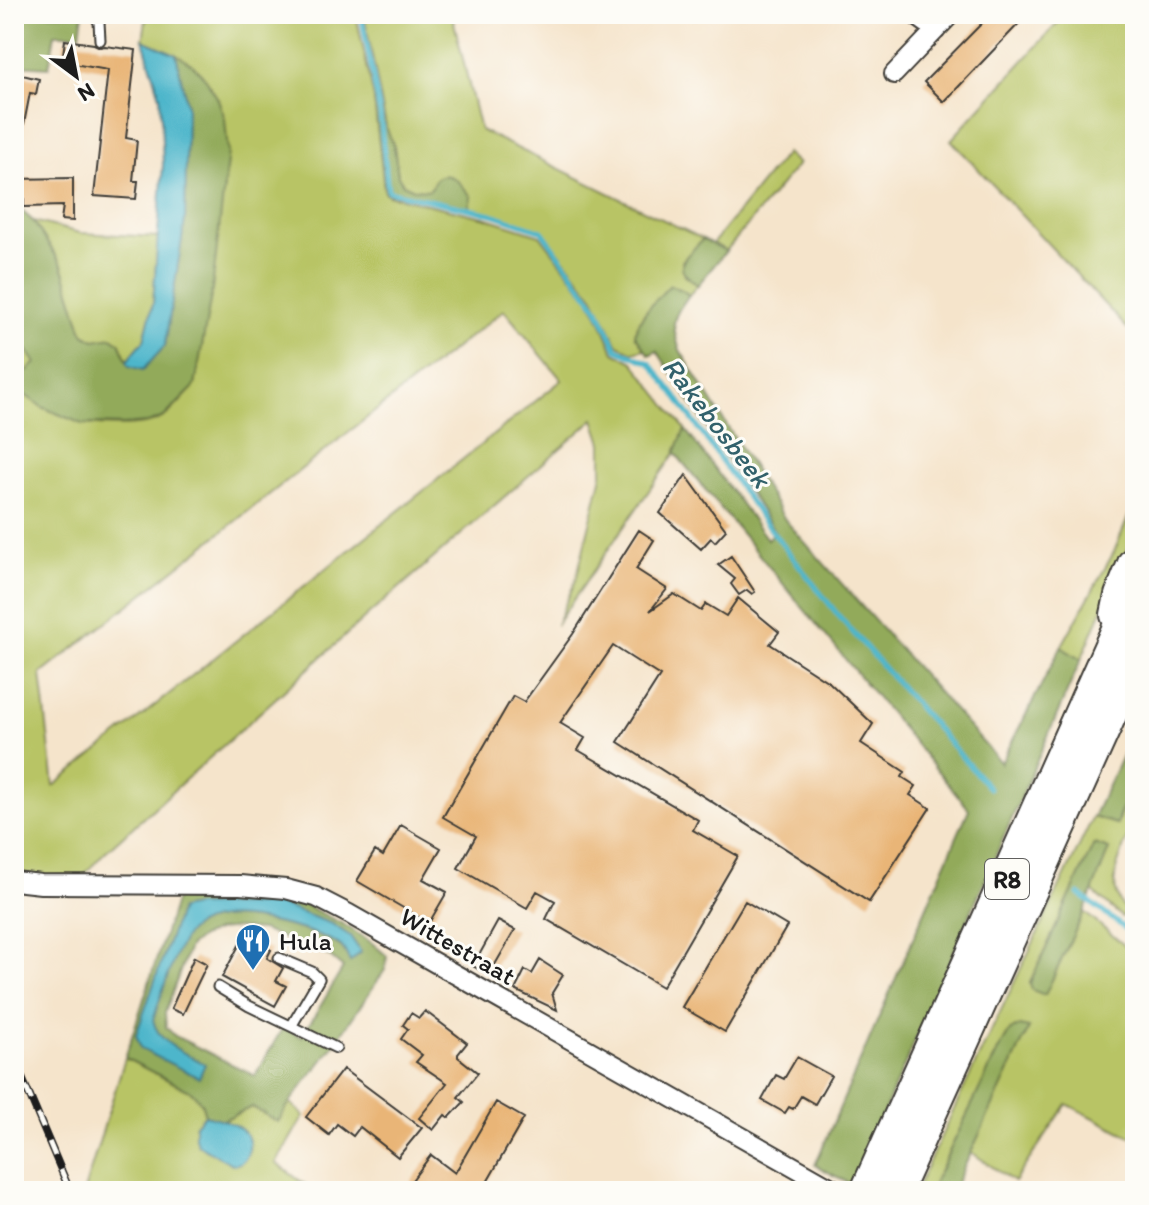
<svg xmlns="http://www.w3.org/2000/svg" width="1149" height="1205" font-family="Itim,sans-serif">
<rect width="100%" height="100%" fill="#fdfcf7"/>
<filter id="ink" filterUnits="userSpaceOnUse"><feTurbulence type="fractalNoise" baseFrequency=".0125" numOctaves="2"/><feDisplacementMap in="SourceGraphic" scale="16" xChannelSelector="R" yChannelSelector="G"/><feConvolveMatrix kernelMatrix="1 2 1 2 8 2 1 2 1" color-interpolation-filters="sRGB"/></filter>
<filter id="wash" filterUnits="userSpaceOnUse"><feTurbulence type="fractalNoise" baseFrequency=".006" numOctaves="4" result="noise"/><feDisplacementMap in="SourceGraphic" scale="32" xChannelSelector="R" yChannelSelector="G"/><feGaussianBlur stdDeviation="1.8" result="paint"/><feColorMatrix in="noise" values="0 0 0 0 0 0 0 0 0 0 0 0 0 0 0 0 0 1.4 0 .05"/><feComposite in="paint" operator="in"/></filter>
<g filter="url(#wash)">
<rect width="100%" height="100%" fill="#f5e4cb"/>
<path fill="#b8c465" stroke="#6a7040" stroke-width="2" fill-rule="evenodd" d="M147,14h209l18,85 10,90 4,6 99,23 53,17 49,64 9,15 16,38 19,10 52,67 -10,24 -119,172 20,-45 26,-105v-32l-8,-24 -227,197 -264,238 -20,22h-43l-26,-4v-540l68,92c23,1 62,6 82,-7 11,-7 21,-22 31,-31l30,-267c-16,-49 -36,-60 -82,-79zM504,310l58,70 -508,406 -13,-112z
M364,14h88l28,116 223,109 -21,22 3,15 13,9 -9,10 -7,-5 -12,-4c-14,14 -32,29 -35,49l10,14 -12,3 -15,-7 -25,-49 -50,-65 -74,-23 2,-12 -39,-9 -3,4 -15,-2 -11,-5 -5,-8 -4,-29 -8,-20z
M1066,14h69v323l-184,-197z
M786,153l12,11 -72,87 -13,-8z
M33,221l47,12 78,4 -5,67 -9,36 -17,21 -8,-19 -25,-2 -11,-7 -21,-68z
M1135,501v31l-54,128 -20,-13 53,-95z
M1135,774c0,14 2,31 -1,44 -9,35 -33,60 -8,94l-4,5 -30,-26 17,-42 -15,-5 -64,139 2,7 13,4 39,-82 51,42v185l-68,-35 -53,78 -43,-30 58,-124 -20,4 -12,21 -67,138h-15l178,-374 24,7z
M125,1058l67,34 9,10 4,13 -10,10 41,1 -13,-6 29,-13 26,15 12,-20 14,14 -28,47 38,28h-230z"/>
<path fill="#92aa5a" stroke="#57633b" stroke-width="2" fill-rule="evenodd" d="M14,14h69l-3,20h-25l-6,33 -32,-2 -3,2z
M176,54l17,11 13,14 12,20 7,20 3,33 -16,138 -17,96 -31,31 -16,6 -24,2 -42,-1 -40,-17 -17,-12 -6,-6 2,-13 15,-13 -22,-31v-128l19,17 29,44 21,68 11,7 18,-3 7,5 10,23 36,-19 20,-126 2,-115z
M380,97l6,30 8,20 4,29 5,8 11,5 15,1 3,-3 4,-9c16,-9 25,7 35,18l-2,12 -84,-15 -11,-94z
M703,239l23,12 -28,34c-29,-20 -13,-26 5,-46z
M670,285l12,5 7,5c-17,24 -19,27 -9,55l106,171 215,242 60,-116 20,13 -229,525 -37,-20 154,-356 -294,-356 10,-24 82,110 8,-7 -118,-181 -8,4 -14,-20c4,-20 21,-35 35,-50z
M1135,729v45l-19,50 -23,-7z
M1094,844l15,5 -25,63 -39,83 -13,-5 -2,-7z
M177,895l74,1 44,4 48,24 29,19 15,13 -2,14 -56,82 -39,50 -12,20 -26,-15 -29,13 -18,-5 -4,-13 -9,-10 -67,-34zM278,904l82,48 -10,9c-3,-5 -5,-12 -10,-15 -23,-16 -92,-32 -120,-28 -9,1 -21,5 -28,11 -16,11 -32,71 -39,91l3,11 8,11 -28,-7 44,-126 15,-3zM237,928l24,2 55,20 13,6 14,12 -41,69 -19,-10 -28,49 -80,-40 -9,-9 -1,-14 24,-66 12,-10 18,-7z
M1019,1026l10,2 -76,163h-23l67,-138 12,-21z"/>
<path fill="#4db6cb" stroke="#346974" stroke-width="2" d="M143,40l33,14 11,51 -2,115 -20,126 -22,24 -14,-4 -2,-5 17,-21 9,-36 10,-140 -3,-68z
M278,904l54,20 18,12 11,16 -11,10c-3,-6 -5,-12 -9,-16 -23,-16 -93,-32 -120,-28 -10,1 -22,5 -29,11 -15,11 -32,71 -39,91 6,25 31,32 52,44l-6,14 -58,-29 -5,-14 44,-126 15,-3z
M205,1115c18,5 52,12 43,38 -2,7 -7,10 -14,12l-37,-21 -2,-6v-13z"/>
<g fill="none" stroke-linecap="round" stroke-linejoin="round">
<path stroke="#4db6cb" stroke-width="5" d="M361,14l19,100 8,77 104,23 50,17 56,78 19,40 33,14 28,36 82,117 82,104 147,168
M1079,894l56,42"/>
</g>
<g id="blocks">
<path fill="#e9b577" d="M991,14h37l-84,88 -20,-20z
M65,40l29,4 6,3 5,-1 31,4 -10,88 11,2 -4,41h5l-2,18 -42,-3 14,-126 -46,-8z
M14,73l25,6 -3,15 -6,-1 -10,51 -6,-1z
M73,178v43l-12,-1 2,-14 -39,1v-10h-10v-18z
M686,475l40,55 -11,12 -4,-4 -10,11 -41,-36z
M639,530l15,10 -18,29 31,20 -17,22 24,-17 27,17 5,-7 20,12 12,-18 41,34 -9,12 60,39 43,41 -12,19 44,29 -3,5 14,9 -6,9 20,13 -61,94 -251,-160 42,-66 -47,-30 -53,77 25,15 -7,12 120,70 -5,10 45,26 -76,131 -116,-68 9,-18 -18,-10 -10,17 -69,-40 18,-32 -33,-19 70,-121 11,6 49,-68z
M731,556l24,36 -3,2 -5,-4 -8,5 -8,-11 4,-5 -17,-14z
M401,825l40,23 -18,31 24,13 -18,31 -72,-42 18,-30 8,5z
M745,901l42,25 -62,106 -43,-25z
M498,921l17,9 -26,45 -16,-9z
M244,936l27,14 -4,8 16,10 -7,13 10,5 -11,20 -53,-29z
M194,957l13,7 -24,50 -12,-5z
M540,960l23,15 -11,18 5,17 -42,-20 10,-20 7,4z
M425,1011l42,32 -9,11v3l20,16 -20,24 6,5 -15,16 -4,-3 -12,15 -14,-12 28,-35 -31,-21 6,-7 -21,-16 7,-10 -5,-4 8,-12 8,5z
M797,1057l34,19 -16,28 -14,-8 -8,13 -4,-2 -4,6 -23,-13 14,-25 8,4z
M343,1069l79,59 -24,29 -38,-30 -7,9 -16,-12 -8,11 -23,-18z
M496,1102l28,16 -42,73h-78l27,-36 24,18z"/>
</g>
</g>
<g filter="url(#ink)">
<use href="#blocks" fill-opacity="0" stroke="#3d3a36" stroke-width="2"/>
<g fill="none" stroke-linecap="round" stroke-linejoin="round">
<defs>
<path id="lane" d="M94,14l5,8 1,18
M279,958l33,14 7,7 -27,46
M218,987l31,19 87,42"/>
<path id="street" d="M920,14l-2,3 18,13
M894,74l57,-60
M14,881l27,3 199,1 46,4 30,8 33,17 488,277"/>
<path id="highway" d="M1118,615l4,-19 13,-32
M868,1191l267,-597
M894,1191l241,-534"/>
</defs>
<use href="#lane" stroke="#3d3a36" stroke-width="13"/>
<use href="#street" stroke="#3d3a36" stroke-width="22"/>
<use href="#highway" stroke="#3d3a36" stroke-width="38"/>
<use href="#lane" stroke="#fff" stroke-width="9"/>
<use href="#street" stroke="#fff" stroke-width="18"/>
<use href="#highway" stroke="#fff" stroke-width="34"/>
<defs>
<path id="rail" d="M14,1059l56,132"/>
</defs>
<use href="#rail" stroke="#1c1c1c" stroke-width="8"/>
<use href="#rail" stroke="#fdfcf7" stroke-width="5" stroke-dasharray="15" stroke-linecap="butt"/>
</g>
</g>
<defs>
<symbol id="restaurant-pin" viewBox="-11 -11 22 30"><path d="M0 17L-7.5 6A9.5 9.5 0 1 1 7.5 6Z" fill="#1f6fb2" stroke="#fdfcf7"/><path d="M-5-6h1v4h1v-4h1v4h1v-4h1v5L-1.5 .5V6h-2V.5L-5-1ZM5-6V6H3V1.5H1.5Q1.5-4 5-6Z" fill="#fff"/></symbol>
</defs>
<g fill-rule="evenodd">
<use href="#restaurant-pin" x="233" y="921" width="40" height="54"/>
</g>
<g text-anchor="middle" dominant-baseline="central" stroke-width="6" stroke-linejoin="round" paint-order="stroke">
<rect fill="#fdfcf7" stroke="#605f5e" stroke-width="2" x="985" y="859" width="44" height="40" rx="6"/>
<g font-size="24" font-weight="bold" fill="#1c1c1c">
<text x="1007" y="879">R8</text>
</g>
<g font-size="26" fill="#1c1c1c" stroke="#fdfcf7" text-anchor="start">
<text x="279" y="941">Hula</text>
</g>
<g font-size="26" fill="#1c1c1c" stroke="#fdfcf7">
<text transform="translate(458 946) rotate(30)">Wittestraat</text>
</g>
<g font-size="28" font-style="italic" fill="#32616b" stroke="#fdfcf7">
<text transform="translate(717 422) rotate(52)">Rakebosbeek</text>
</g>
</g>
<rect width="1149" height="1205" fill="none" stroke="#fdfcf7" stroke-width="48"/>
<g transform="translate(76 76) rotate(148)" stroke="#fdfcf7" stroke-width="6" paint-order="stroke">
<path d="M0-6L14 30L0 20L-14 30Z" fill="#1c1c1c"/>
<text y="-12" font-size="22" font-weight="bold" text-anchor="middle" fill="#1c1c1c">N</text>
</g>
</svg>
